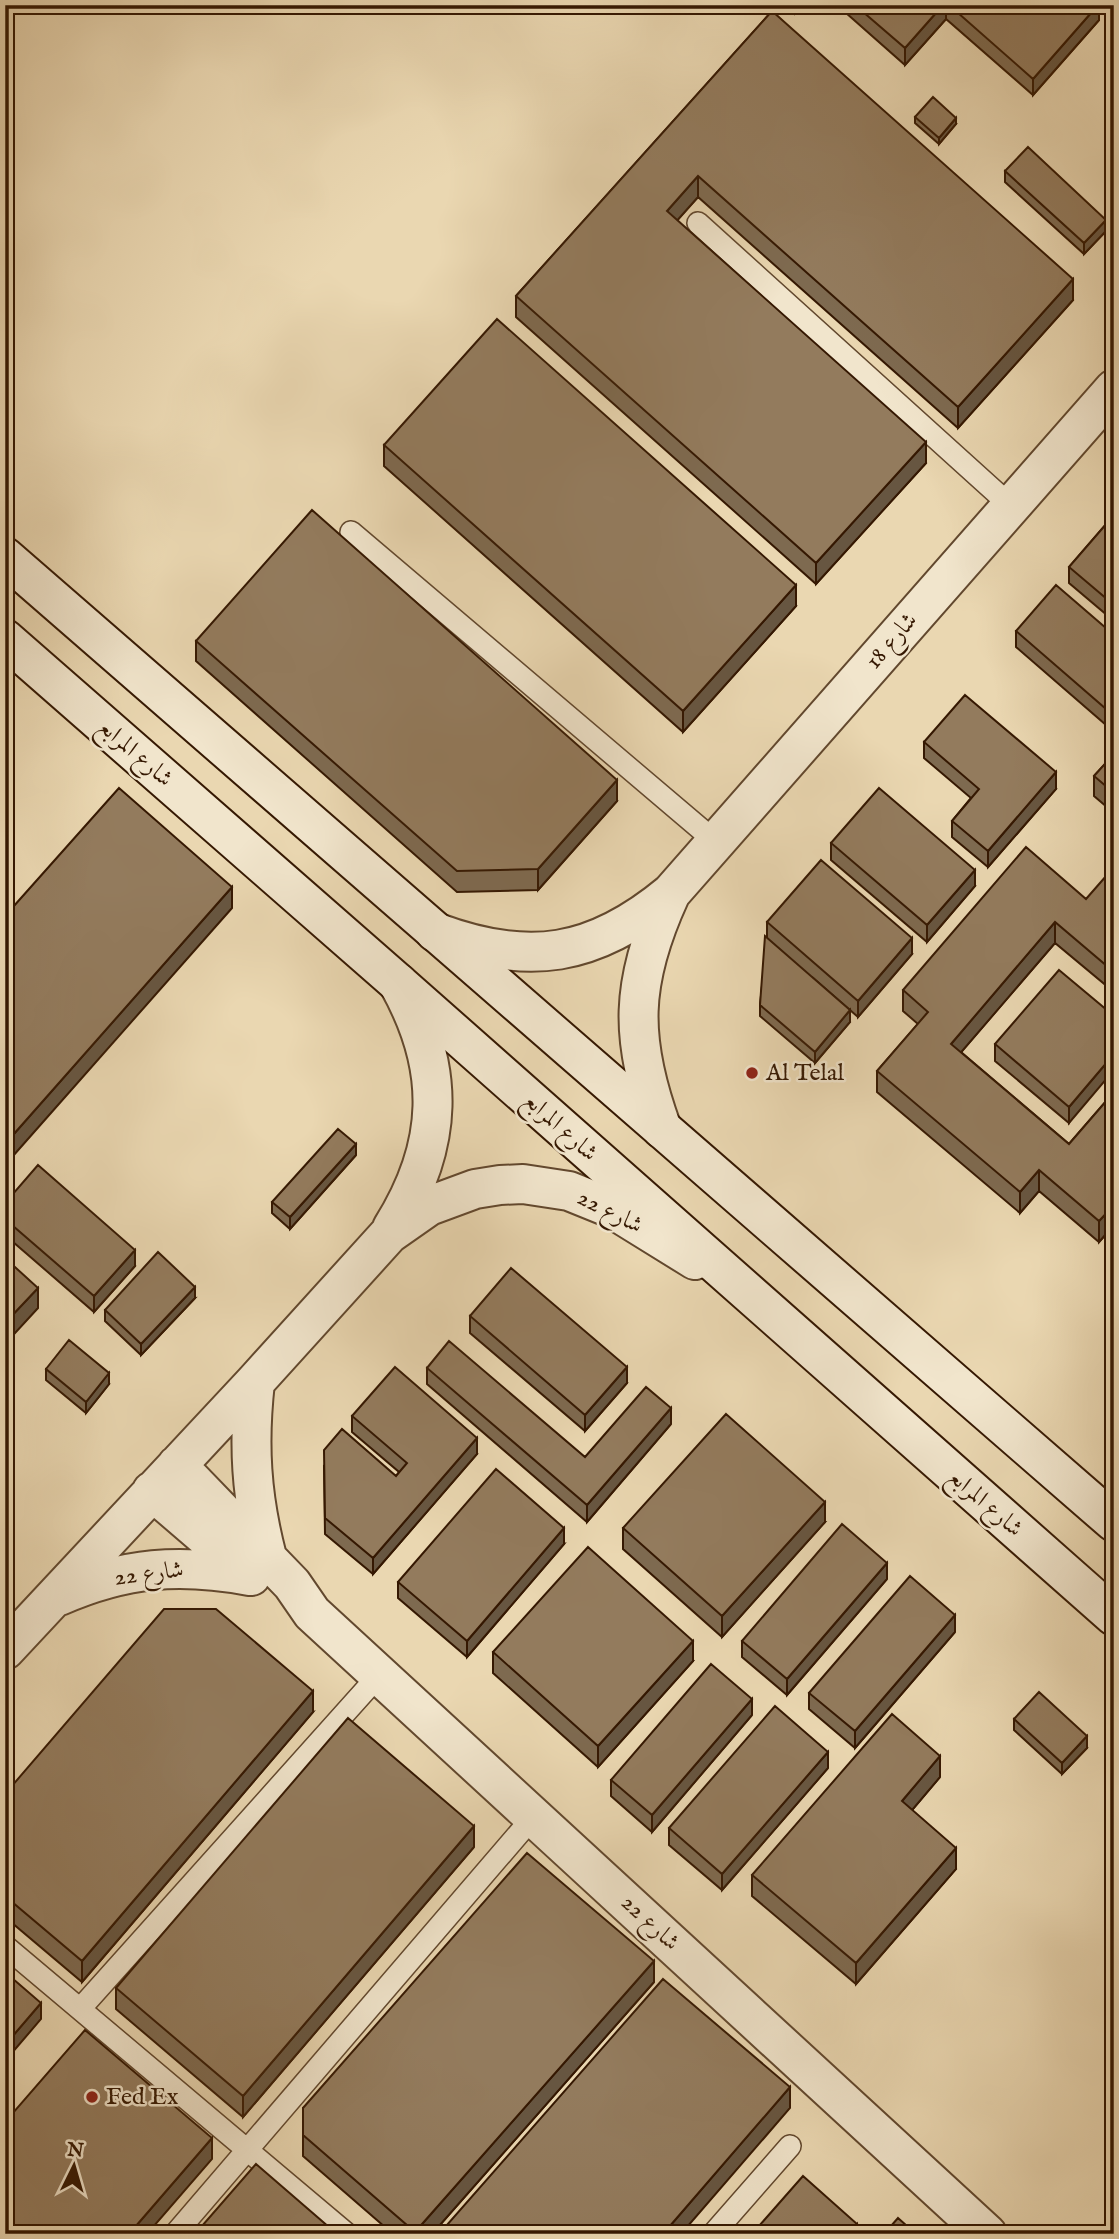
<svg xmlns="http://www.w3.org/2000/svg" width="1119" height="2239" font-family="'IM FELL English',Amiri,serif">
<rect width="100%" height="100%" fill="#ead7b1"/>
<filter id="stains"><feTurbulence type="fractalNoise" baseFrequency=".00286" numOctaves="4"/><feColorMatrix values="0 0 0 0 .2 0 0 0 0 .09 0 0 0 0 .02 0 0 0 .5 -.17"/></filter>
<radialGradient id="worn" r=".72"><stop offset=".6" stop-color="#630" stop-opacity="0"/><stop offset="1" stop-color="#630" stop-opacity=".3"/></radialGradient>
<g fill="none" stroke-linecap="round" stroke-linejoin="round">
<defs>
<path id="lane" d="M698,223l313,283
M351,532l365,310
M5,1946l342,288
M80,2009l299,-334
M175,2234l359,-418
M713,2234l77,-88"/>
<path id="street" d="M435,932c93,35 159,25 236,-39l443,-504
M662,1129c-33,-90 -32,-147 8,-234
M392,1228c52,-83 54,-160 6,-245
M255,1382c-7,62 -4,114 12,175
M177,1465l115,119 20,29 675,621
M152,1491l99,85
M59,1596c66,-29 121,-33 191,-20
M5,1650l250,-268 134,-148 40,-28 46,-17 25,-4 23,-1 46,7 42,17 84,52"/>
<path id="secondary" d="M5,557l1109,965
M5,639l393,344 716,633"/>
</defs>
<use href="#lane" stroke="#62482e" stroke-width="24"/>
<use href="#street" stroke="#62482e" stroke-width="42"/>
<use href="#secondary" stroke="#351802" stroke-width="42"/>
<use href="#lane" stroke="#f1e5cc" stroke-width="21"/>
<use href="#street" stroke="#f1e5cc" stroke-width="38"/>
<use href="#secondary" stroke="#f1e5cc" stroke-width="38"/>
</g>
<path fill="#7e6a50" stroke="#351802" stroke-width="2" d="M786,5h16l-7,8z
M837,5h262v15l-66,75 -87,-76 -41,46z
M772,11l301,289 -115,128 -260,-231 -21,23 249,243 -110,121 -300,-267v-21z
M915,117l41,7 -17,20 -24,-21z
M1005,171l101,60 -22,23 -79,-72z
M384,445l412,161 -113,126 -299,-266z
M1114,515v106l-45,-38v-16z
M1016,631l98,4 -1,96 -97,-84z
M196,641l421,160 -79,89 -81,2 -261,-231z
M924,742l132,47 -68,78 -36,-30v-16l19,-23 -47,-40z
M1114,754v59l-20,-17v-20z
M831,843l144,43 -48,56 -96,-82z
M1114,881v111l-59,-49 -94,109 108,92 45,-52v133l-15,17 -60,-51 -19,22 -143,-121v-21l41,-47 -15,-13v-21l183,-91z
M767,922l145,32 -54,63 -46,-40 38,45 -35,41 -55,-47v-11l7,-67z
M1114,1016l-45,107 -74,-62v-17z
M356,1155l-66,74 -18,-16v-11z
M5,1203l130,63 -41,46 -89,-77z
M195,1298l-54,57 -36,-34v-11z
M470,1316l157,67 -42,48 -115,-98z
M427,1368l158,89 86,-33 -84,98 -160,-138z
M46,1369l63,15 -23,29 -40,-33z
M352,1416l125,38 -104,120 -48,-40 -1,-68 72,10 3,-4 -47,-40z
M825,1522l-103,115 -99,-88v-21z
M564,1544l-97,113 -69,-59v-16z
M887,1579l-100,116 -45,-38v-16z
M955,1632l-100,116 -46,-39v-16z
M493,1652l200,9 -95,106 -105,-94z
M313,1712l-231,270 -77,-65v-123z
M752,1715l-100,117 -41,-36v-16z
M1014,1719l73,29 -25,26 -48,-44z
M828,1768l-106,122 -53,-45v-17z
M940,1777l-28,33 44,59 -100,115 -104,-88v-21z
M474,1847l-231,270 -127,-108v-21z
M654,1982l-222,252h-39l-90,-78v-48z"/>
<path fill="#675641" stroke="#351802" stroke-width="2" d="M795,5h7l-7,8z
M943,5h3v14l-41,46v-17z
M1098,5h1v15l-66,75v-16z
M8,68v20l-3,3v-21z
M956,118v6l-17,20v-6z
M698,176v21l-31,35v-21z
M1106,220v11l-22,23v-11z
M1073,279v21l-115,128v-21z
M926,442v21l-110,121v-21z
M796,585v21l-113,126v-21z
M1056,772v17l-68,78v-16z
M617,780v21l-79,89v-21z
M975,870v16l-48,56v-17z
M232,887v21l-227,257v-21z
M1055,922v21l-104,121v-20z
M912,938v16l-54,63v-16z
M850,1010v12l-35,41v-11z
M1114,1054v16l-45,53v-16z
M356,1144v11l-66,74v-12z
M1039,1170v21l-19,22v-21z
M1114,1205v20l-15,17v-21z
M135,1250v16l-41,46v-16z
M195,1287v11l-54,57v-11z
M38,1288v20l-33,36v-21z
M627,1367v16l-42,48v-16z
M109,1373v11l-23,29v-11z
M671,1408v16l-84,98v-17z
M477,1438v16l-104,120v-16z
M825,1502v20l-103,115v-21z
M564,1528v16l-97,113v-16z
M887,1563v16l-100,116v-16z
M955,1615v17l-100,116v-17z
M693,1641v20l-95,106v-21z
M313,1691v21l-231,270v-21z
M752,1699v16l-100,117v-17z
M1087,1736v12l-25,26v-11z
M828,1752v16l-106,122v-16z
M940,1756v21l-38,45v-21z
M474,1826v21l-231,270v-21z
M956,1848v21l-100,115v-21z
M654,1961v21l-222,252h-17v-2z
M41,2003v16l-36,42v-16z
M790,2087v21l-109,126h-18z
M212,2138v21l-65,75h-18z
M857,2224v10h-9z"/>
<path fill="#937b5d" stroke="#351802" stroke-width="2" d="M855,5h88l-38,43z
M949,5h149l-65,74z
M772,11l301,268 -115,128 -260,-231 -31,35 259,231 -110,121 -300,-267z
M933,97l23,21 -17,20 -24,-21z
M1028,147l78,73 -22,23 -79,-72z
M497,319l299,266 -113,126 -299,-266z
M312,510l305,270 -79,89 -81,2 -261,-230z
M1114,515v90l-45,-38z
M1056,585l58,50 -1,80 -97,-84z
M965,695l91,77 -68,79 -36,-30 27,-32 -55,-47z
M1114,754v39l-20,-17z
M119,788l113,99 -227,257v-228z
M879,788l96,82 -48,55 -96,-82z
M1026,847l60,52 21,-24 7,6v91l-59,-50 -104,122 118,100 45,-52v113l-15,16 -60,-51 -19,22 -143,-121 51,-59 -25,-22z
M821,860l91,78 -54,63 -91,-79z
M765,936l85,74 -35,42 -55,-47z
M1059,970l55,46v38l-45,53 -74,-63z
M338,1129l18,15 -66,73 -18,-15z
M38,1165l97,85 -41,46 -89,-77v-16z
M158,1252l37,35 -54,57 -36,-34z
M5,1258l33,30 -33,35z
M511,1268l116,99 -42,48 -115,-99z
M69,1340l40,33 -23,29 -40,-33z
M449,1341l136,116 61,-70 25,21 -84,97 -160,-137z
M395,1367l82,71 -104,120 -48,-40 -1,-68 18,-21 54,47 11,-13 -55,-47z
M726,1414l99,88 -103,114 -99,-88z
M496,1469l68,59 -97,113 -69,-59z
M842,1524l45,39 -100,116 -45,-38z
M588,1547l105,94 -95,105 -105,-94z
M910,1576l45,39 -100,116 -46,-38z
M164,1609h52l97,82 -231,270 -77,-65v-102z
M711,1664l41,35 -100,116 -41,-35z
M1039,1692l48,44 -25,27 -48,-44z
M775,1706l53,46 -106,122 -53,-46z
M892,1714l48,42 -38,45 54,47 -100,115 -104,-88z
M348,1718l126,108 -231,270 -127,-108z
M527,1853l127,108 -239,271 -112,-97v-27z
M5,1972l36,31 -36,42z
M663,1979l127,108 -127,147h-224z
M85,2030l127,108 -83,96h-124v-112z
M256,2164l81,70h-142z
M803,2176l54,48 -9,10h-96z
M898,2218l18,16h-32z"/>
<g fill="#8f2418" stroke="#f1e5cc" stroke-width="2.5">
<circle cx="752" cy="1073" r="7"/>
<circle cx="92" cy="2097" r="7"/>
</g>
<g text-anchor="middle" dominant-baseline="central" stroke-width="5" stroke-linejoin="round" paint-order="stroke">
<g font-size="24" fill="#351802" stroke="#f1e5cc">
<text transform="translate(892 641) rotate(-49)">شارع 18</text>
<text transform="translate(135 753) rotate(41)">شارع المرابع</text>
<text transform="translate(560 1127) rotate(42)">شارع المرابع</text>
<text transform="translate(610 1212) rotate(27)">شارع 22</text>
<text transform="translate(985 1503) rotate(41)">شارع المرابع</text>
<text transform="translate(149 1574) rotate(-7)">شارع 22</text>
<text transform="translate(650 1923) rotate(43)">شارع 22</text>
</g>
<g font-size="24" fill="#351802" stroke="#f1e5cc" text-anchor="start">
<text x="766" y="1073">Al Telal</text>
<text x="106" y="2097">Fed Ex</text>
</g>
</g>
<rect width="1119" height="2239" fill="none" stroke="#ead7b1" stroke-width="28"/>
<rect x="7" y="7" width="1105" height="2225" fill="none" stroke="#351802" stroke-width="3.5"/>
<rect x="14" y="14" width="1091" height="2211" fill="none" stroke="#351802" stroke-width="2"/>
<g transform="translate(74 2166) rotate(5)" stroke="#f1e5cc" stroke-width="5" paint-order="stroke">
<path d="M0-5L12 26L0 18L-12 26Z" fill="#351802"/>
<text y="-10" font-size="19" font-weight="bold" text-anchor="middle" fill="#351802">N</text>
</g>
<rect width="100%" height="100%" filter="url(#stains)"/>
<rect width="100%" height="100%" fill="url(#worn)"/>
</svg>
